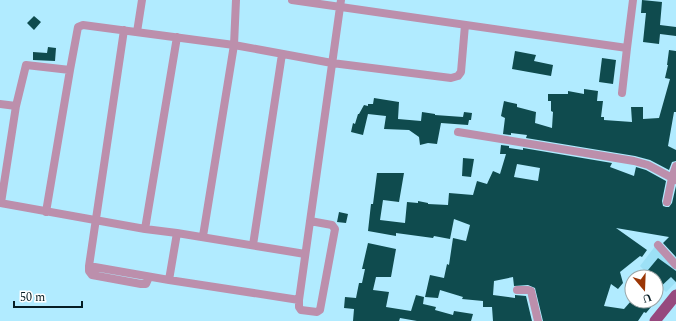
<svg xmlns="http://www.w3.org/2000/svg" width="676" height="321" font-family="Spectral,serif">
<rect width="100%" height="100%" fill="#b1ebff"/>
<path fill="#9ce0f6" d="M656,245l13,15 7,-5v27l-10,10 -10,-10v-5h-5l-11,-11z"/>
<path fill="#0f4b4e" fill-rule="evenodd" d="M642,0l20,2 -2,23 16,2v9l-16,-2 -1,10 -16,-2 3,-29h-5z
M34,16l7,6 -7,8 -7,-7z
M48,47l8,1 -1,13 -22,-1v-8l14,1z
M669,50l7,1v61h-2l-6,34 8,4v11l-4,1 -3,8 -19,-10 -15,-4 -109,-18 1,-3 -16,-2v2l-8,-1 2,-16 -4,-2 3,-15 13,3v3l19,5 -1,11 17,5 1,-16 -2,-1v-10h-3v-7h20v-3l16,3v-5l14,2 -1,10h6l-2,16h3v3l28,2 -1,-15h12v12l16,-1 11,-39 -5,-1 3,-13h-1z
M515,51l21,4 -2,6 19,4 -2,11 -39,-7z
M602,58l14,2 -3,24 -14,-2z
M374,98l25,4 -1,17 23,2 1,-9 13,2v1l28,2 1,-5 8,1 -1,7h-2l-1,5 -27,-2 -4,21 -9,-1 -8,2 -1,-8 -10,-7 -25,-1 2,-13 -18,-2 -5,21 -12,-3 2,-9 2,1 3,-10h1l5,-9 4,1v-2h5z
M501,145l8,1v2l14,2v-2l89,15 -2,4 24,9 2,-9 10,3 20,11 -4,20 1,5 3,1h3l3,-4 4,-17v71l-13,-14 6,-6 -53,-9 31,22 -5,7 -2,-1 -20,16 3,11 -5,6 -7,-5 -7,22 20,3 7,-8h13l7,6 -5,6 -2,-1 -6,9h-95l-8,-33 -7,-3 -14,1 -1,-9 -19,4 -1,14 22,3v-3l11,1 6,25h-39l-1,-14h-9v-6l-21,-2 1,-2 -23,-7 -2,8 -13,-1 5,-22 14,3 3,-14 2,1 4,-27 13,3 4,-16 -16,-6 -4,20 -16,-3 -1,2 -37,-5v3l-28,-5 3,-27h2l4,-31h27l-5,29 -16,-2 -3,20 25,3 2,-21 11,1v-2l10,2v1l20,1 1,-12 24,2 4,-14 10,3 6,-13 7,3 6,-20h-6zM517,164l23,4 -2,13 -24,-4z
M463,158l11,1 -3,18 -9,-1z
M339,212l9,2 -2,9 -9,-1z
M368,243l28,6 -5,28h-15l-3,13 16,2 -3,15 25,4 5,-16 8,2 -1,7 13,3 -1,3 18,5 1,-4 19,3 -2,7h-54l-17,-3 -1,3h-46l1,-12 -10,-1 1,-11 11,1 3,-15h3l3,-14h-3z
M658,258l18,13v11l-5,-5 -15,14v-14l-8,-7z"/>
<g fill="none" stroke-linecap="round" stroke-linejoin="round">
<path stroke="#bc8fac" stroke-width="8" d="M292,0l335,48 6,-48
M124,30l-35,236 80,14
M137,32l5,-32
M622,93l5,-45
M0,104l16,2 10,-41 44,5 8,-43 5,-2 151,20 98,18 119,15 7,-2 3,-4 4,-47
M458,132l176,29 14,4 28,15
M667,202l5,-24 4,-12
M0,203l145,26 32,4
M1,203l15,-97
M46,212l24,-142
M310,221l22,4 3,4 -15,81 -3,2 -16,-2 -2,-3v-7l42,-300
M145,229l32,-192
M203,236l31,-191 2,-45
M253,245l29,-191
M658,245l18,20
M89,266v5l3,4 49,9h5l3,-7
M517,290h11l3,1 7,30
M299,300l-130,-20 8,-47 128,21"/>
<path stroke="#96497e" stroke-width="11" d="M655,321l21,-26"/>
</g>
<g transform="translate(644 289) rotate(161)"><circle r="19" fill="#ffffff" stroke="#9ba5a7"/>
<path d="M0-3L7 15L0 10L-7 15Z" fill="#9b3605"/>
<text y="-6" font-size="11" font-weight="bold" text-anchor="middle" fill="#061d24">U</text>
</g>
<path d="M14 301v6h68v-6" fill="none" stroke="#061d24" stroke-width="2"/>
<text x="20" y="301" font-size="12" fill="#061d24" stroke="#ffffff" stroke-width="3" paint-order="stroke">50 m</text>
</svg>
